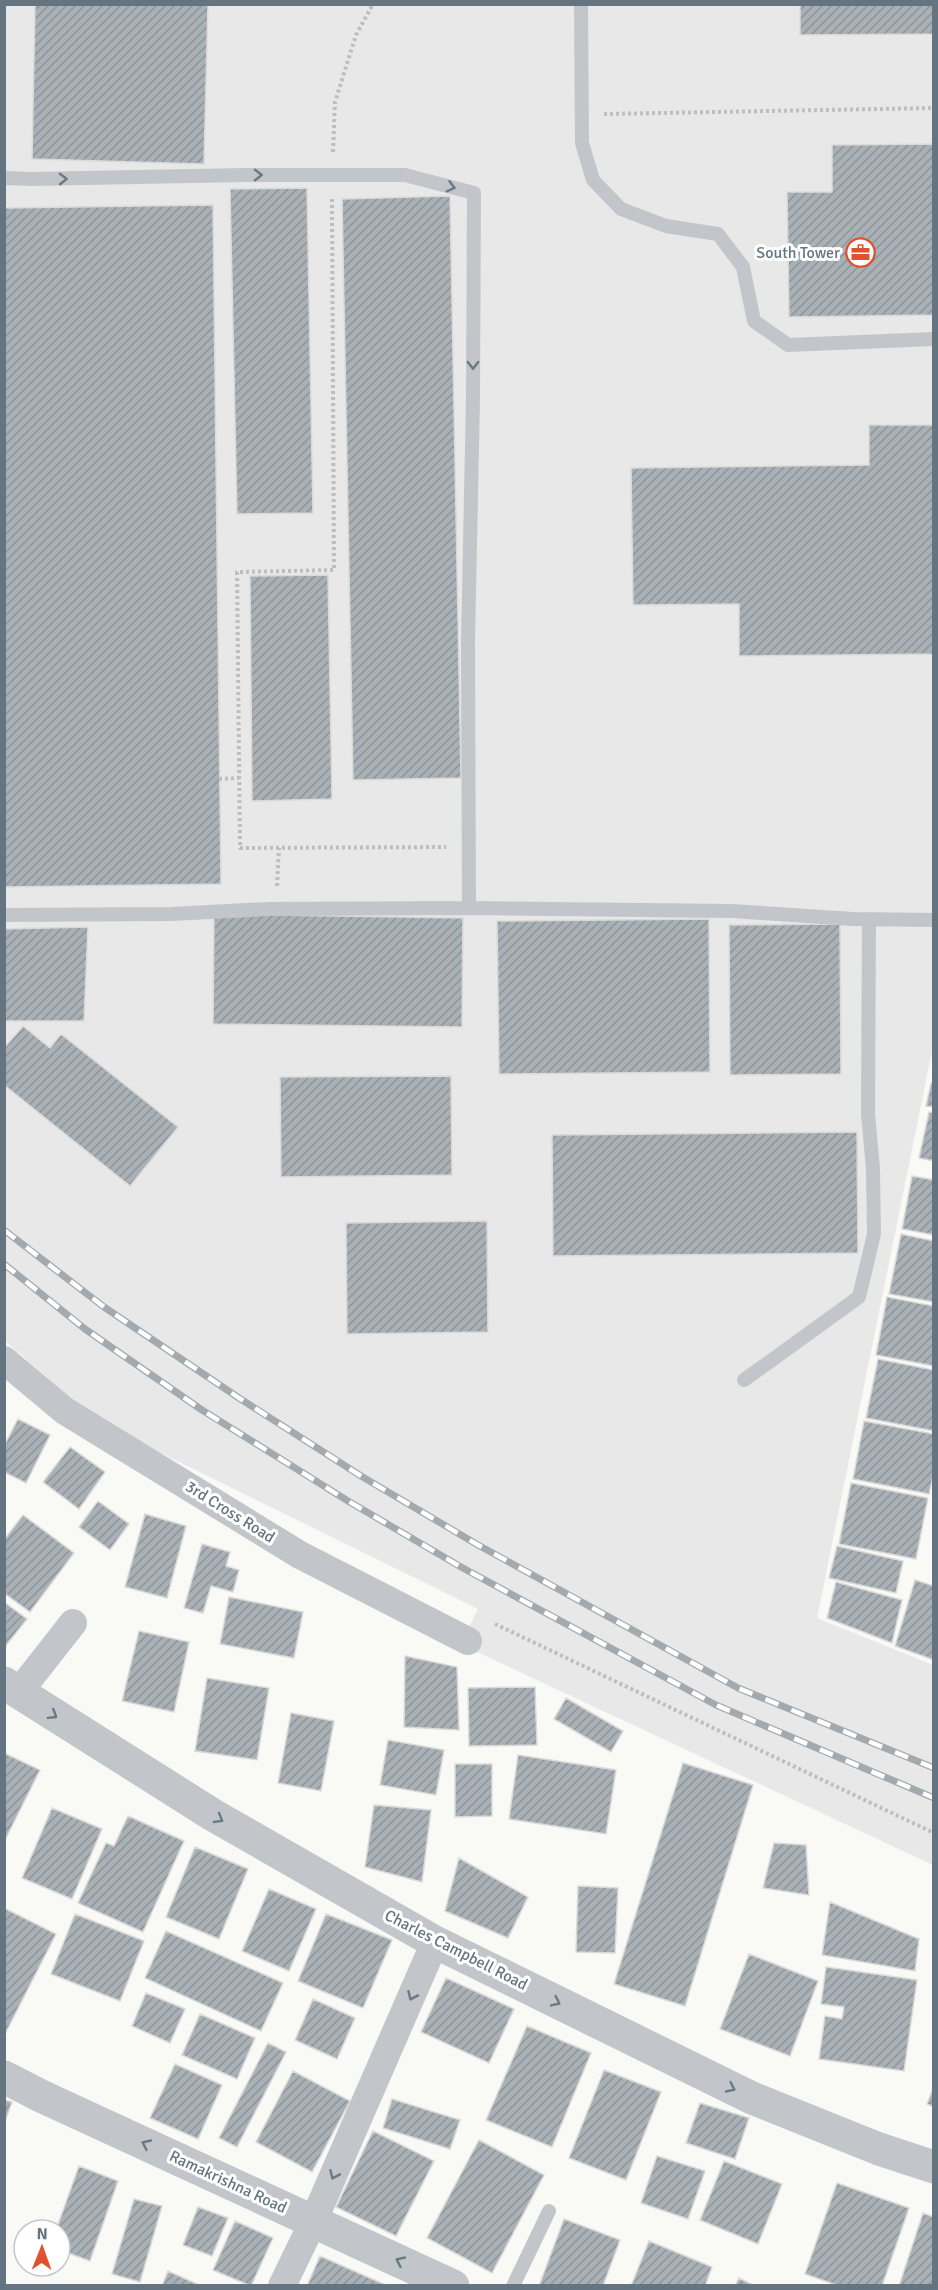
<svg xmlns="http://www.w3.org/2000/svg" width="938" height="2290" font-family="Signika,sans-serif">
<defs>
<pattern id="building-hatch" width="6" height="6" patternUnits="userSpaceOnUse" patternTransform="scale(1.5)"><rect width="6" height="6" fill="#a9b1b7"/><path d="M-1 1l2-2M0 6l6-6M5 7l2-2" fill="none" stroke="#8d959a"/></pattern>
</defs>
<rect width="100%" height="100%" fill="#f9f9f6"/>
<path fill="#e7e8e7" d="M5,5h928v1041l-116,572 116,47v200l-473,-221 18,-35 -378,-186 -95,-82z"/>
<path fill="url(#building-hatch)" stroke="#dbdad8" stroke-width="1.5" d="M35,4h173l-4,160 -172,-5z
M800,4h134v30l-134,1z
M934,144v171l-145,2 -2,-125h45v-47z
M307,188l6,325 -76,1 -7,-325z
M450,196l11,582 -108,2 -11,-581z
M213,205l8,679 -217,3v-679z
M869,425h65v229l-195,2v-52l-106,1 -2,-137 238,-3z
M328,575l4,224 -80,2 -2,-225z
M214,914l249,4 -1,109 -249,-3z
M709,919l1,153 -211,2 -2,-153z
M840,924l1,150 -111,1 -1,-150z
M88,927l-4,94h-80v-92z
M23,1026l27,22 11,-14 117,93 -48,59 -126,-101v-37z
M451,1076l1,99 -171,2 -1,-100z
M931,1083l3,1v23l-8,-1z
M929,1112l5,1v48l-15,-3z
M857,1132l1,121 -305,3 -1,-121z
M912,1176l22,4v55l-32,-6z
M487,1221l1,111 -141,2 -1,-111z
M901,1234l33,7v61l-45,-8z
M887,1297l47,9v60l-58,-11z
M878,1359l56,11v61l-68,-13z
M18,1419l32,16 -24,48 -22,-11v-26z
M864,1421l70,13v38l-5,22 -76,-15z
M70,1447l35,25 -26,37 -36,-27z
M851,1483l77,15 -12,61 -77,-15z
M98,1501l31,23 -19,26 -31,-23z
M145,1514l41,12 -19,72 -42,-11z
M23,1515l51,38 -44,59 -26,-19v-53z
M202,1544l28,8 -4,14 13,4 -6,22 -22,-6 -8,27 -19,-5z
M837,1546l66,15 -7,32 -67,-15z
M915,1580l19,6v74l-39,-14z
M836,1582l66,18 -10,43 -65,-25z
M229,1597l74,15 -9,46 -74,-14z
M4,1602l23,17 -23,29z
M139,1631l50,11 -15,70 -52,-11z
M405,1656l52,11 2,63 -55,-3z
M207,1678l62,10 -12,72 -62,-9z
M535,1687l2,58 -68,1 -1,-58z
M566,1698l57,33 -12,21 -57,-33z
M291,1713l43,8 -13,70 -43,-8z
M388,1740l56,10 -8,45 -56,-10z
M4,1753l36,17 -36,72z
M518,1755l98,15 -10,64 -97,-15z
M683,1763l70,22 -68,221 -71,-22z
M455,1764h37v52l-37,1z
M374,1805l57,5 -9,72 -57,-15z
M52,1808l50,21 -30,70 -50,-21z
M128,1816l56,25 -41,91 -65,-29 28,-60 8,3z
M774,1843l32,2 3,50 -46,-7z
M195,1847l53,22 -29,70 -53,-22z
M459,1858l69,39 -20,41 -63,-27z
M578,1886l40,2 -3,65 -39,-1z
M269,1889l47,20 -27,62 -47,-20z
M830,1902l89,37 -4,32 -93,-16z
M4,1908l52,26 -50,98 -2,-1z
M75,1914l69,27 -24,60 -69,-27z
M326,1914l66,26 -29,68 -65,-27z
M166,1931l117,52 -22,48 -116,-53z
M749,1954l69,27 -28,75 -70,-27z
M826,1967l91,13 -13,91 -85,-12 6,-43 17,3 2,-12 -23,-3z
M446,1978l68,31 -25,54 -68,-31z
M146,1993l39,16 -15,34 -38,-17z
M313,1999l42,19 -18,41 -42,-19z
M200,2014l55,24 -18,41 -55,-24z
M527,2026l64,27 -39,94 -66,-27z
M268,2043l18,9 -49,95 -18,-9z
M175,2064l47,21 -24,54 -48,-21z
M604,2070l57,22 -35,88 -57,-22z
M293,2071l57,30 -38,71 -56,-30z
M934,2086v21l-7,-3z
M392,2099l68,21 -10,29 -67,-21z
M4,2100l8,2 -8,22z
M700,2103l49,15 -14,41 -49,-16z
M373,2131l61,30 -38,75 -60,-29z
M479,2140l65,35 -52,98 -65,-35z
M657,2156l48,15 -17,48 -47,-16z
M724,2161l58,23 -24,60 -58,-24z
M79,2166l39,15 -28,80 -30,-11v-20h-4z
M837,2183l72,25 -27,78h-43l-34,-12z
M134,2199l28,7 -22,76 -28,-8z
M198,2207l30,11 -16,38 -29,-11z
M923,2213l11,4v69h-35z
M564,2219l56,21 -17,46h-64z
M235,2221l38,17 -22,48 -38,-16z
M649,2241l63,26 -7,19h-74z
M320,2256l68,30h-81z
M168,2271l29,13v2h-35z
M739,2278l16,8h-20z"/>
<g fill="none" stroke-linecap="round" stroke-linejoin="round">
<path stroke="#bcbfc1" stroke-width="4" stroke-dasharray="3 3" stroke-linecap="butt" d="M604,114l330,-6
M333,152l2,-50 21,-67 17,-31
M332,199l2,371 -97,2 3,276 206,-1
M219,779l20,-1
M277,886l2,-38
M495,1624l439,209"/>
<path stroke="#c2c6ca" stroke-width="14" d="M581,4l1,139 11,37 28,29 45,17 52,8 25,33 11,54 34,24 146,-6
M4,178l27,1 214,-4h160l69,18 -1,205 -5,243 1,267 -201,1 -97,5 -167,1
M469,908l263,3 121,8 81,1
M744,1380l115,-83 15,-63 -1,-65 -5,-55 1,-195
M513,2286l36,-75"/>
<path stroke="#c2c6ca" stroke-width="28" d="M4,1360l61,51 235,144 168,86
M18,1693l55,-70
M282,2286l31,-64 122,-280"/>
<path stroke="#c2c6ca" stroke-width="33" d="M4,1683l209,132 222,127 317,156 127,51 55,18
M4,2077l37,19 412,190"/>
<defs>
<path id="rail" d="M4,1230l100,77 135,91 122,78 117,69 260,143 196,80
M4,1264l81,65 117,81 146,91 113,66 255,138 218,93"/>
</defs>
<use href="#rail" stroke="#a3aaaf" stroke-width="7"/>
<use href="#rail" stroke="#fff" stroke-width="4.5" stroke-dasharray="14" stroke-linecap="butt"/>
</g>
<defs><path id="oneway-chevron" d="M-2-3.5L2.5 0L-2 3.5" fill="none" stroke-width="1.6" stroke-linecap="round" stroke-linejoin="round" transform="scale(1.5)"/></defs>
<g stroke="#697985">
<use href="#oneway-chevron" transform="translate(258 175)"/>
<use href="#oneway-chevron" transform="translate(63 179) rotate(-1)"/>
<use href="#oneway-chevron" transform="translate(451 187) rotate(15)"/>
<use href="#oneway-chevron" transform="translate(473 365) rotate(90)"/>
<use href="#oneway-chevron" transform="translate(53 1715) rotate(32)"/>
<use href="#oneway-chevron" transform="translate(219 1819) rotate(30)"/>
<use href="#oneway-chevron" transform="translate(412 1996) rotate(114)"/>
<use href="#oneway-chevron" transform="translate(556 2002) rotate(26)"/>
<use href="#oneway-chevron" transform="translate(731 2088) rotate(25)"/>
<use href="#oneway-chevron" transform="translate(146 2144) rotate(-155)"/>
<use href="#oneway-chevron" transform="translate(334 2175) rotate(114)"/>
<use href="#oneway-chevron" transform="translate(400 2261) rotate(-155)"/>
</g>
<defs>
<symbol id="office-ring" viewBox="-11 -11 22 22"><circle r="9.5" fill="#fff" stroke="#e2512d" stroke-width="1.5"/><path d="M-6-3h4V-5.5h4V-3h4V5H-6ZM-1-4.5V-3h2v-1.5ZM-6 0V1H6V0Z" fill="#e2512d"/></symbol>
</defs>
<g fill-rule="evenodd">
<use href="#office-ring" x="844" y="236" width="33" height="33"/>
</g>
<g text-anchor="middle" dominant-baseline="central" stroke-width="6" stroke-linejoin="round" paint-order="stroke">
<g font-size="16" fill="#647581" stroke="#fff" text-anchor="end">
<text x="840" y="253">South Tower</text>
</g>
<g font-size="16" fill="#647581" stroke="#fff">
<text transform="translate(230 1512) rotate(32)">3rd Cross Road</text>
<text transform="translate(456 1950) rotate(27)">Charles Campbell Road</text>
<text transform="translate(228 2182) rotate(25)">Ramakrishna Road</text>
</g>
</g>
<rect width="938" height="2290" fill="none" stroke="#647581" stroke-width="12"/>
<g transform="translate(42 2248) rotate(1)"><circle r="28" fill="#ffffff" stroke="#c1c8cd" stroke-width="1.5"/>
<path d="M0-4.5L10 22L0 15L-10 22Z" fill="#e2512d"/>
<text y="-9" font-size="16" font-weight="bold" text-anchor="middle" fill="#647581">N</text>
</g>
</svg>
